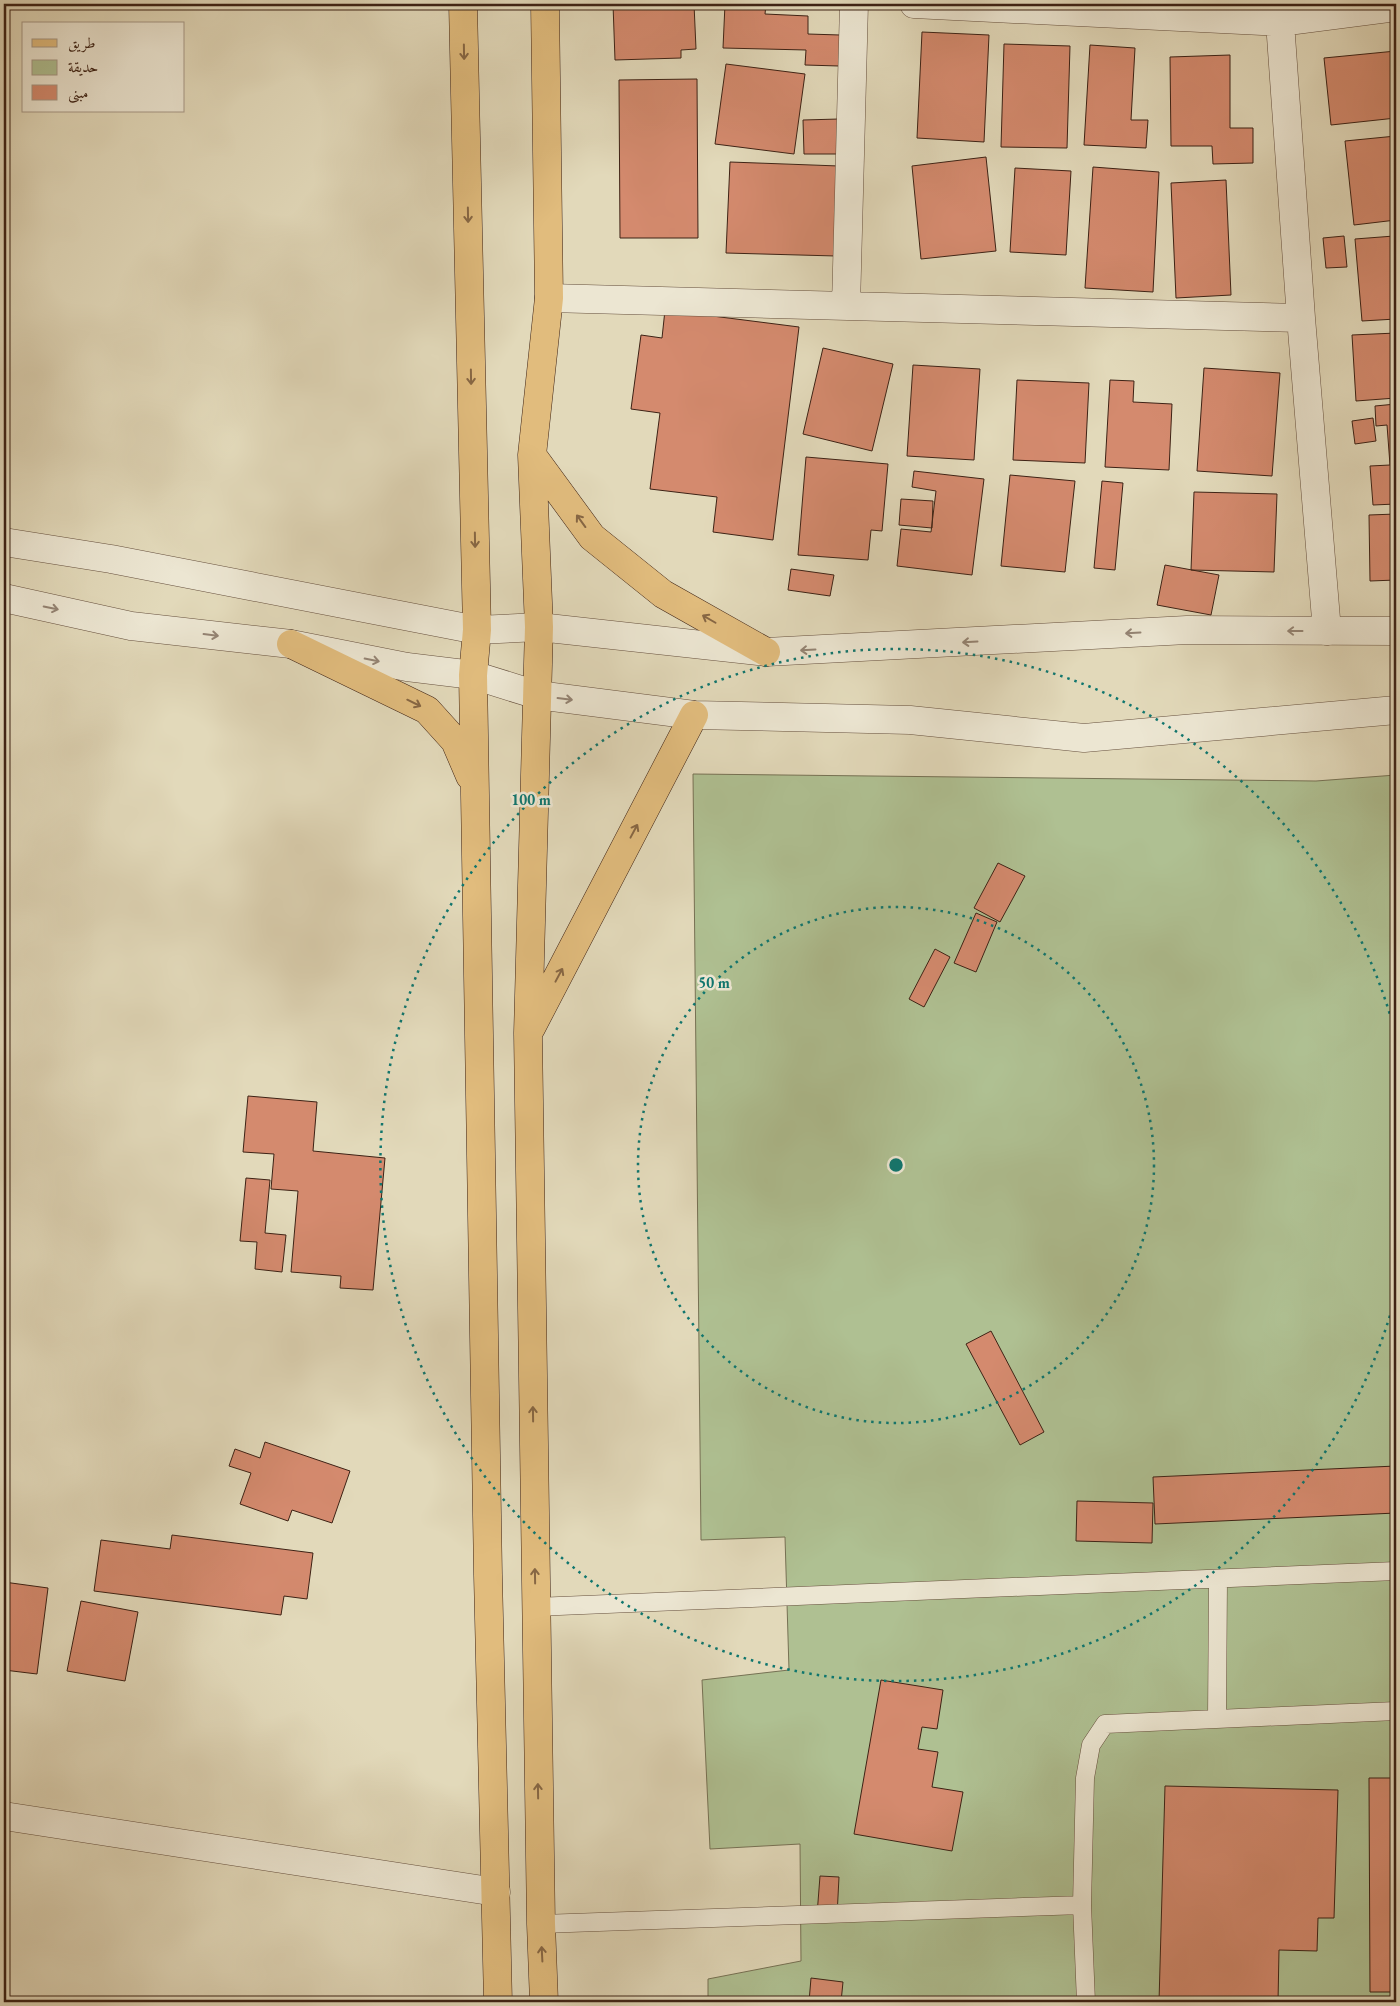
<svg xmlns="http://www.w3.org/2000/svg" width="1400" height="2006" font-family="'EB Garamond',Amiri,serif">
<rect width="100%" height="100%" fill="#e2d9ba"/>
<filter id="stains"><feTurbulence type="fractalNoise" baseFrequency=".004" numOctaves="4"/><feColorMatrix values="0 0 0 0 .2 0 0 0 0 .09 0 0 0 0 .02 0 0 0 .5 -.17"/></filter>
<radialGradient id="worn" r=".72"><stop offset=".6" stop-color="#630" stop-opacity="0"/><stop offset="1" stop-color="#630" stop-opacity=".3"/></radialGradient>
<path fill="#afc092" stroke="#767154" d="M693,774l623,7 80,-6v1227h-688v-23l93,-18 -1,-117 -90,5 -8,-169 87,-10 -4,-133 -84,3z"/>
<path fill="#d48a6e" stroke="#3d2215" d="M613,4h81l2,45 -15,1v8l-66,2z
M725,4h71v1l-30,-1 -1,10 43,2v18l32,1 -1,31 -34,-1 1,-15 -83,-2z
M922,32l67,3 -5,107 -67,-4z
M1004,44l66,2 -3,102 -66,-1z
M1090,45l45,3 -4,72h17l-2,28 -62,-3z
M1396,51v67l-65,7 -7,-67z
M1230,55v73h23v35l-40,1 -1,-18h-41l-1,-89z
M726,64l79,10 -11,80 -79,-10z
M697,79l1,159h-78l-1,-158z
M839,119v35h-35l-1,-34z
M1396,136v84l-42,5 -9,-84z
M986,157l10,94 -75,8 -9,-93z
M730,162l109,4 -3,90 -110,-3z
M1093,167l66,5 -6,120 -68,-4z
M1015,168l56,3 -5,84 -56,-3z
M1226,180l5,115 -55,3 -5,-115z
M1344,236l3,31 -21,1 -3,-30z
M1394,236h2v83l-34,2 -7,-82z
M665,310l134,17 -26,213 -60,-8 4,-35 -67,-8 10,-76 -29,-4 10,-74 21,3z
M1396,333v65l-40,3 -4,-66z
M823,348l70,16 -21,87 -69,-17z
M913,365l67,4 -6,91 -67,-4z
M1204,368l76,5 -8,103 -75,-5z
M1017,380l72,3 -4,80 -72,-3z
M1110,380l24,1 -1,21 39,2 -3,66 -64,-3z
M1396,404v100l-23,1 -3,-39 20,-1 -3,-40 -11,1 -1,-20z
M1373,418l3,23 -21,3 -3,-23z
M806,457l82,7 -6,67 -11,-1 -3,30 -70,-5z
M914,471l70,8 -12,96 -75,-9 4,-37 30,3 5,-41 -24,-4z
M1010,475l65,6 -10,91 -64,-6z
M1102,481l21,2 -8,87 -21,-2z
M1194,492l83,2 -3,78 -83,-2z
M901,499l32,2 -1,27 -33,-3z
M1396,514v66l-26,1 -1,-66z
M1165,565l54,10 -8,40 -54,-10z
M791,569l43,6 -4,21 -42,-6z
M998,863l27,13 -25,46 -26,-14z
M976,913l21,9 -21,50 -22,-9z
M935,949l15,8 -26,50 -15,-8z
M248,1096l69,6 -4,49 72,7 -12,132 -33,-2 1,-12 -50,-4 7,-81 -27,-2 3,-35 -31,-2z
M246,1178l24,2 -5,53 21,2 -4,37 -27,-3 2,-27 -17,-1z
M991,1331l53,101 -24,13 -54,-101z
M265,1442l85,29 -18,52 -40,-13 -4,11 -48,-17 11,-31 -22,-7 6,-17 25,9z
M1396,1466v47l-241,11 -2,-47z
M1077,1501l76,2 -1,40 -76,-2z
M172,1535l141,18 -6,46 -23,-3 -3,19 -187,-24 7,-51 69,9z
M4,1582l44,6 -11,86 -33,-4z
M81,1601l57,11 -13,69 -58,-10z
M881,1680l62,10 -6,39 -15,-2 -4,22 20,3 -6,35 31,5 -11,59 -98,-17z
M1369,1778h27v214h-26z
M1165,1786l173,4 -4,128h-16l-1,33 -38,-1 -1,52h-119z
M820,1876l19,1 -2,39 -20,-1z
M811,1978l32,4 -2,20h-32z"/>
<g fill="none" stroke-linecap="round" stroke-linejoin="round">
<defs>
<path id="service" d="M535,1607l861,-36
M1217,1719l1,-140
M541,1924l541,-19
M1086,2002l-4,-97 3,-127 6,-33 14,-21 291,-13"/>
<path id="minor" d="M914,4l366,18 116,-15
M1280,22l21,296 26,313
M549,298l752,20
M846,306l8,-302
M4,1816l492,76"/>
<path id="tertiary" d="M4,542l107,17 366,71 62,-3 227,25 421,-22 209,1
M4,598l127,28 160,18 116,23 66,8 64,20 157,20 216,5 174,18 312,-28"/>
<path id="primary" d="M463,4l14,626 -4,45 15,900 10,427
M532,455l60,82 71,57 103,58
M291,644l136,66 28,31 15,35
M531,1028l163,-313
M544,2002l-3,-78 -13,-891 11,-406 -7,-172 17,-157 -4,-294"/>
</defs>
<use href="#service" stroke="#66503e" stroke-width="19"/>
<use href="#minor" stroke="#66503e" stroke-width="29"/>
<use href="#tertiary" stroke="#66503e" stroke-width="29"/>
<use href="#primary" stroke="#3d2215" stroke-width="29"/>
<use href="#service" stroke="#ece6d2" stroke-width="18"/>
<use href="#minor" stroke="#ece6d2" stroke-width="28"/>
<use href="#tertiary" stroke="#ece6d2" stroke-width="28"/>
<use href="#primary" stroke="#e1bc7d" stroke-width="28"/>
</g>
<defs><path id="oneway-shaft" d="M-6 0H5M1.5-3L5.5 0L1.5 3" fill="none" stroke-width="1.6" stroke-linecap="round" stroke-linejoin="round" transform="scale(1.25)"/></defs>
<g stroke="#876744">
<use href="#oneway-shaft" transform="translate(464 52) rotate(89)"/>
<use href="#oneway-shaft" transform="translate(468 215) rotate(89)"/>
<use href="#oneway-shaft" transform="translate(471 377) rotate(89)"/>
<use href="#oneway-shaft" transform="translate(581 521) rotate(-126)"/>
<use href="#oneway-shaft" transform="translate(475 540) rotate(89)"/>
<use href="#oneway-shaft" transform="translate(709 619) rotate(-150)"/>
<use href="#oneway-shaft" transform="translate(414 703) rotate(26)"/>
<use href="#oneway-shaft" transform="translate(634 831) rotate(-62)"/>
<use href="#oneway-shaft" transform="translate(559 975) rotate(-62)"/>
<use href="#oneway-shaft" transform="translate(533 1414) rotate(-91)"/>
<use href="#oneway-shaft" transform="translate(535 1576) rotate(-91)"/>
<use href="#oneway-shaft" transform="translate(538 1791) rotate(-91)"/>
<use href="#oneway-shaft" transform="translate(542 1954) rotate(-93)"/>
</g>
<g stroke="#948474">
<use href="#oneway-shaft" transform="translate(51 608) rotate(12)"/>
<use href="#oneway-shaft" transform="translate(1295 631) rotate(-180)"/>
<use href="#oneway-shaft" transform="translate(1133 633) rotate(177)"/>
<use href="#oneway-shaft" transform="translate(211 635) rotate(7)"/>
<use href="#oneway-shaft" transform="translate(970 642) rotate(177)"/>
<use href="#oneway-shaft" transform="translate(808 650) rotate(177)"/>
<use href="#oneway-shaft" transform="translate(372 660) rotate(11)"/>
<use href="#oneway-shaft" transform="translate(565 699) rotate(7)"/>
</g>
<g fill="none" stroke="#0f766e" stroke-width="2.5" stroke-dasharray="2.5 5">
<circle cx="896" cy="1165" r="258"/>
<path d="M1396 1294A516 516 0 1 1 1396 1036"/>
</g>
<circle cx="896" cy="1165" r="8" fill="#0f766e" stroke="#ece6d2" stroke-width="2.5"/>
<g font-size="15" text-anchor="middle" font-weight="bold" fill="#0f766e" stroke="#ece6d2" stroke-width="5" stroke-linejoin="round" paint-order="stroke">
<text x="531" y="805">100 m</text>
<text x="714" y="988">50 m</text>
</g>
<rect width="1400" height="2006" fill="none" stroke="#e2d9ba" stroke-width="20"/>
<rect x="5" y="5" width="1390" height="1996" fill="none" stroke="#3d2215" stroke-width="2.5"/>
<rect x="10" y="10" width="1380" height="1986" fill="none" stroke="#3d2215"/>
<rect x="22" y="22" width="162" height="90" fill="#ece6d2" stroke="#a69886"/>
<rect x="32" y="39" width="25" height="8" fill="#e1bc7d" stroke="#a69886"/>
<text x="68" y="48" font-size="15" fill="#3d2215">طريق</text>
<rect x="32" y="60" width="25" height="15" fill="#afc092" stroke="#a69886"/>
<text x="68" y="72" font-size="15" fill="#3d2215">حديقة</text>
<rect x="32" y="85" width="25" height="15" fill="#d48a6e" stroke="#a69886"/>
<text x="68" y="98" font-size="15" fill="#3d2215">مبنى</text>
<rect width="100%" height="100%" filter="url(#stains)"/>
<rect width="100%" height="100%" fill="url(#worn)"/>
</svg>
